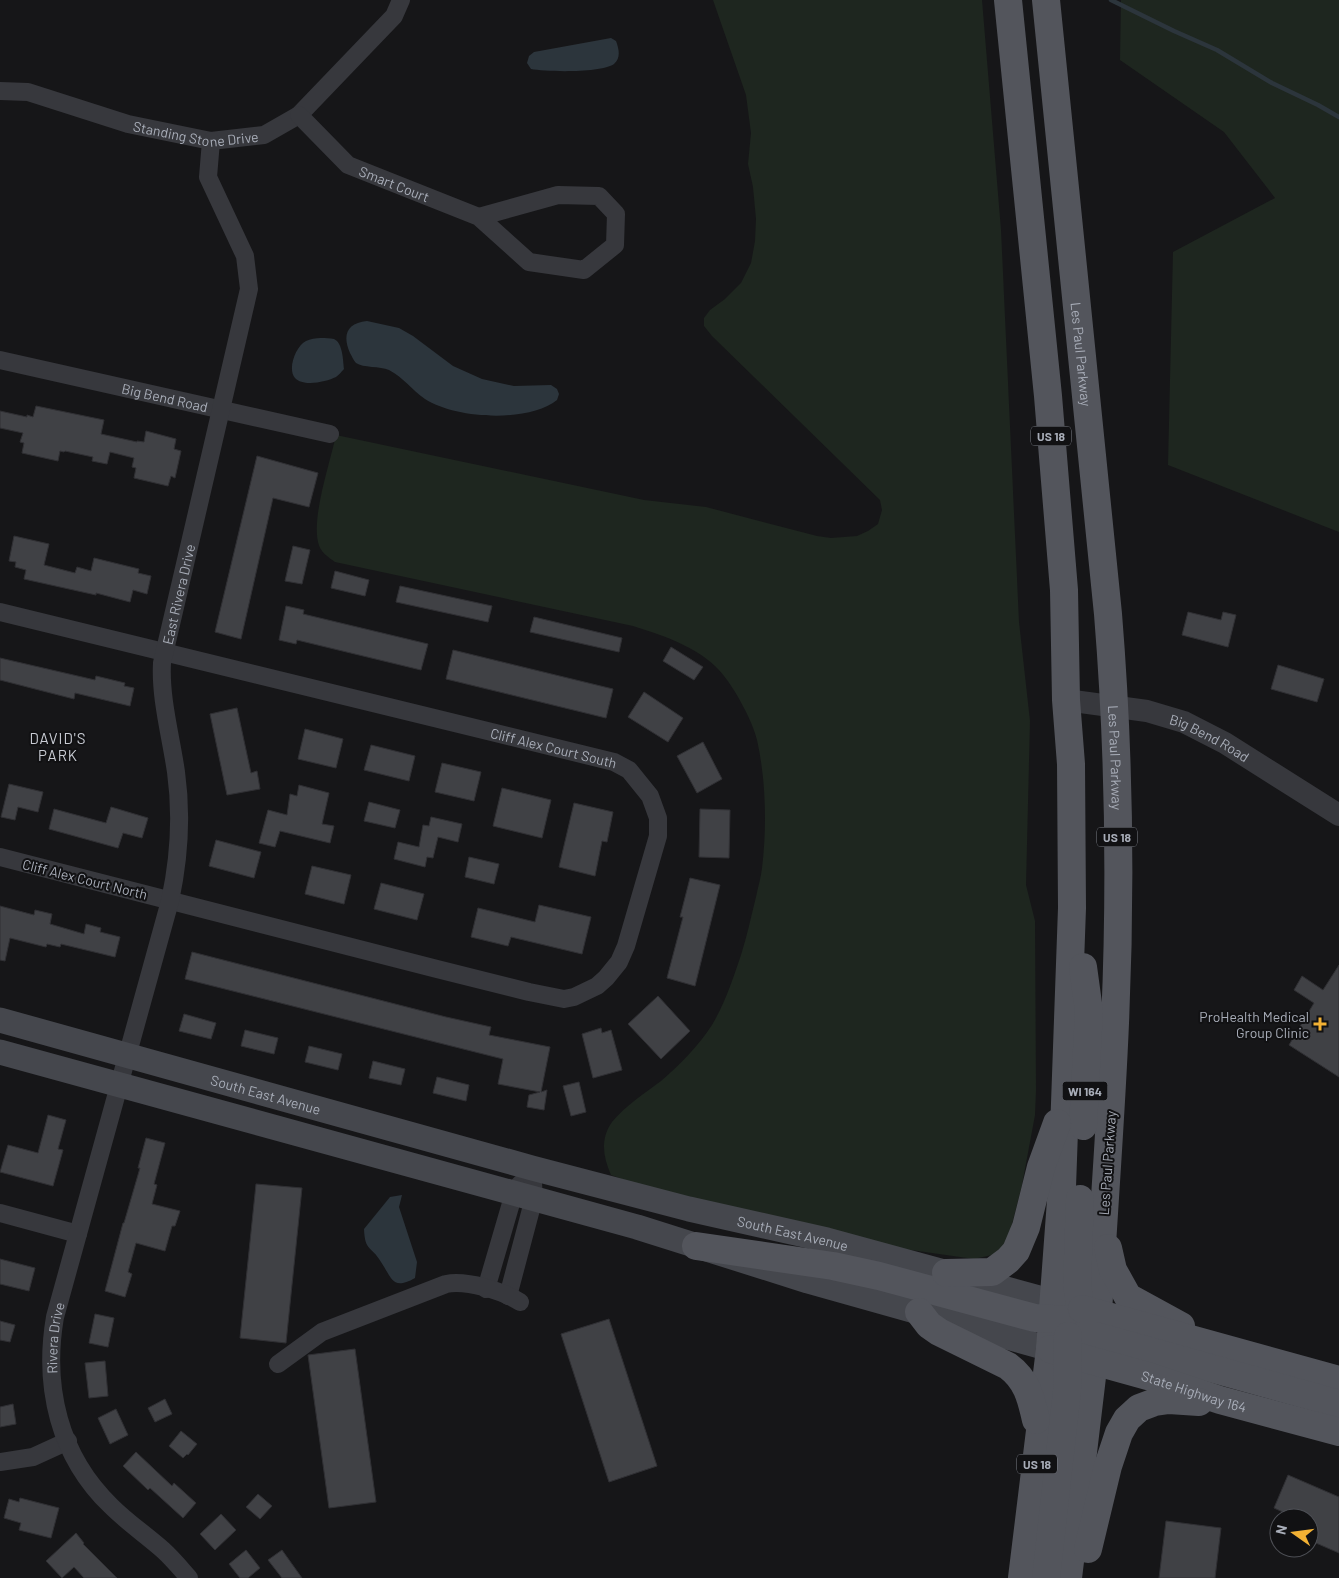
<svg xmlns="http://www.w3.org/2000/svg" width="1339" height="1578" font-family="Barlow,sans-serif">
<rect width="100%" height="100%" fill="#161618"/>
<path fill="#1e261f" d="M713,0h269l19,230 18,392 11,99 -4,164 9,36 1,169 -1,25 -13,70 -13,51 -7,11 -10,8 -18,4 -84,-12 -240,-58 -39,-14c-8,-18 -11,-36 1,-53 13,-16 33,-29 49,-41 19,-16 38,-36 51,-56 13,-22 21,-46 29,-70 6,-19 10,-38 15,-58 2,-10 5,-20 6,-29 5,-41 4,-88 -5,-128 -4,-18 -21,-49 -33,-64 -20,-27 -59,-40 -91,-50l-298,-64c-7,-5 -15,-10 -17,-20 -6,-27 12,-79 18,-107l308,65 62,7 111,29 14,2 26,-2 11,-5 10,-7 4,-14 -2,-10 -168,-164 -8,-10v-8l6,-8 15,-11 16,-16 10,-20 4,-22 1,-22 -3,-32 -5,-23 3,-31 -5,-38z
M1121,0h218v532l-171,-67 5,-213 102,-54 -51,-66 -104,-72z"/>
<path fill="#2c353c" d="M611,38l5,3c3,8 5,17 -2,23 -12,9 -67,8 -83,5l-4,-6 2,-7 5,-4z
M367,321l32,7 14,8 40,30 29,13 32,7 37,-1 6,4 2,5 -2,6c-29,23 -101,19 -132,-1 -13,-9 -22,-22 -36,-29 -9,-4 -26,-2 -33,-7 -3,-3 -4,-7 -6,-10 -8,-18 -3,-30 17,-32z
M321,338c4,0 9,0 13,1 9,4 9,22 10,30 -3,3 -5,6 -8,8 -10,5 -33,10 -41,1 -8,-9 1,-32 11,-37 4,-2 10,-3 15,-3z
M402,1195l-3,12 18,55 -2,16c-23,13 -23,0 -34,-16 -10,-17 -16,-10 -17,-33l26,-32z"/>
<g fill="none" stroke-linecap="round" stroke-linejoin="round">
<path stroke="#2c353c" stroke-width="4.5" d="M1111,0l63,31 43,19 55,33 46,22 21,12"/>
</g>
<path fill="#404145" stroke="#303034" d="M36,406l68,14 -3,14 36,8v-1l7,1 2,-11 30,8 -2,10 7,2 -6,27 -4,-2 -3,10 -34,-8 2,-10 -4,-1 2,-9 -24,-6 -3,12 -15,-3 1,-4 -28,-6 -1,1 -4,-1 -2,10 -36,-8 2,-10 -4,-1 3,-9 -23,-5v-17l27,6v-2l6,2z
M257,456l61,17 -9,34 -36,-9 -32,141 -26,-7z
M14,536l35,8 -5,21 31,8 2,-6 14,4 3,-13 45,11 -1,4 13,3 -4,18 -14,-4 -3,12 -34,-9v2l-72,-16 2,-9 -11,-3 1,-5 -7,-1z
M293,546l17,4 -8,34 -17,-3z
M335,571l34,9 -4,16 -34,-8z
M400,586l92,20 -4,16 -92,-20z
M286,606l18,4 -1,4 125,30 -7,26 -124,-30 -1,4 -17,-4z
M1188,612l33,8 2,-8 13,3 -8,32 -46,-12z
M534,617l88,21 -3,14 -89,-20z
M671,647l32,20 -9,13 -31,-19z
M453,650l160,39 -7,29 -160,-39z
M0,658l95,22 1,-4 29,7 -1,3 10,2 -4,18 -55,-13 -1,6 -74,-19z
M1278,665l46,14 -7,23 -46,-13z
M644,692l39,26 -15,24 -40,-25z
M237,708l14,65 6,-2 3,18 -33,6 -17,-81z
M305,729l38,10 -7,29 -38,-9z
M703,742l19,37 -25,14 -20,-37z
M371,745l44,11 -6,25 -45,-11z
M442,763l39,9 -7,29 -39,-9z
M9,784l34,8 -5,20 -20,-5 -3,13 -14,-3z
M299,785l30,8 -7,31 12,2 -4,17 -50,-12 -5,16 -16,-4 9,-33 19,5 3,-21 7,2z
M502,788l49,12 -9,38 -49,-12z
M369,802l31,8 -5,18 -31,-7z
M574,803l39,9 -6,30 -5,-1 -7,35 -36,-9z
M111,807l37,11 -6,20 -19,-5 -5,15 -69,-19 5,-20 52,14z
M700,809l30,1 -1,48 -30,-1z
M431,817l31,7 -4,18 -20,-5 -5,21 -6,-1 -2,10 -31,-8 4,-17 21,5 4,-22 6,1z
M216,840l45,12 -7,26 -45,-12z
M469,857l30,7 -5,20 -29,-7z
M312,866l39,9 -7,29 -39,-10z
M690,878l30,7 -25,101 -28,-8 16,-61h-3z
M381,883l43,11 -7,26 -43,-11z
M539,905l52,12 -9,37 -71,-17 -3,9 -37,-9 7,-29 57,14z
M0,906l34,9 1,-5 17,4 -2,10 34,10 2,-10 15,4 -1,4 20,5 -5,20 -54,-13 -1,3 -13,-3 -1,3 -36,-9 -5,23 -5,-1z
M192,952l254,65 45,10 -2,8 61,12 -9,45 6,-2 -3,20 -17,-3 2,-12 11,-3 -42,-8 5,-25 -318,-80z
M1339,965v112l-50,-32 25,-42 -20,-13 8,-14 21,14z
M658,996l32,35 -29,28 -33,-35z
M184,1014l32,9 -5,16 -32,-8z
M601,1028l1,5 9,-3 11,40 -29,8 -11,-44z
M245,1030l33,8 -4,16 -33,-8z
M309,1046l33,8 -4,16 -33,-8z
M373,1061l32,8 -4,16 -32,-7z
M437,1077l32,8 -3,16 -33,-8z
M579,1082l7,30 -15,4 -8,-30z
M48,1115l18,5 -8,29 5,1 -10,36 -53,-14 8,-27 30,8z
M146,1138l19,5 -11,41 3,1 -5,19 28,7 -5,15h-3l-7,25 -29,-8 -8,29 4,2 -7,23 -20,-6 18,-68h1l16,-55h-2z
M256,1184l46,4 -16,155 -46,-5z
M0,1259l35,9 -6,23 -29,-7z
M95,1314l19,4 -6,29 -19,-4z
M609,1319l48,147 -48,16 -48,-148z
M0,1321l15,4 -5,17 -10,-2z
M355,1349l21,153 -47,6 -21,-153z
M105,1361l3,35 -19,2 -4,-35z
M165,1399l7,15 -17,8 -7,-14z
M13,1404l3,20 -16,3v-20z
M116,1409l12,26 -18,9 -12,-26z
M181,1431l16,13 -9,11 -1,-1 -4,4 -14,-12z
M136,1452l36,34 2,-3 22,20 -13,15 -33,-30 -2,2 -25,-24z
M1288,1475l51,22v56l-30,-13v-22h-13l-22,-10z
M258,1494l14,12 -12,13 -14,-12z
M20,1498l39,10 -8,30 -32,-8 2,-7 -17,-5 5,-19 10,3z
M221,1514l15,16 -21,20 -15,-16z
M1166,1521l55,7 -6,50h-56z
M76,1533l8,10 -1,1 34,34h-33l-10,-11 -12,11 -16,-17z
M246,1550l14,18 -12,10h-8l-11,-14z
M282,1550l20,28h-20l-14,-18z"/>
<g fill="none" stroke-linecap="round" stroke-linejoin="round">
<g stroke="#37383d" stroke-width="18">
<path id="s1" d="M0,91l28,1 100,32 83,17 53,-6 35,-20 95,-99 7,-16"/>
<path id="s2" d="M299,115l49,50 131,52 50,45 55,8 31,-25 1,-31 -17,-18 -41,-1 -79,22"/>
<path id="s3" d="M0,360l330,74"/>
<path id="s4" d="M0,612l614,150 15,8 21,26 8,22v18l-32,110 -7,16 -13,16 -9,8 -23,11 -10,2 -35,-7 -92,-23 -437,-112"/>
<path d="M0,1213l78,21"/>
<path d="M486,1289l28,-96 6,-9"/>
<path d="M508,1296l26,-98 -2,-30"/>
<path d="M278,1364l44,-32 124,-48c21,-4 57,7 74,18"/>
<path d="M0,1462l33,-5 35,-16"/>
<path id="s5" d="M189,1578c-8,-9 -16,-19 -26,-28 -17,-15 -36,-28 -52,-44 -52,-50 -68,-119 -56,-189l115,-416c9,-42 12,-86 6,-129 -5,-35 -16,-74 -14,-109l87,-374 -4,-33 -37,-79 3,-36"/>
</g>
<path stroke="#37383d" stroke-width="22" id="s6" d="M1066,700l81,11 37,11 41,21 114,72"/>
<g stroke="#45474d" stroke-width="25">
<path id="s7" d="M0,1020l532,148 157,41 138,31 227,62"/>
<path d="M0,1052l637,175 171,54 242,68"/>
</g>
<g stroke="#53555c" stroke-width="28">
<path d="M1008,0l40,396 16,194 2,110 5,64 1,144 -10,279 -12,162 -28,229"/>
<path id="s8" d="M1046,0l62,614c11,135 13,274 7,409 -4,97 -12,194 -17,291l-4,46 -26,218"/>
<path d="M1083,1126l6,-115 -6,-44"/>
<path d="M1080,1199l-3,86 8,53"/>
<path d="M696,1246l137,20 46,10 156,42 36,2"/>
<path d="M1108,1248l5,22 15,27 53,29"/>
<path d="M946,1273l46,-1 16,-12 8,-9 10,-24 15,-60 16,-44"/>
<path d="M1082,1309l257,71"/>
<path d="M919,1312l10,13 10,7 69,34c19,14 23,32 28,54"/>
<path d="M1080,1336h16l243,68"/>
<path id="s9" d="M1050,1349l101,28 69,23 119,32"/>
<path d="M1088,1549l20,-83 11,-33 8,-14 12,-11 16,-6 14,-2 30,2"/>
<path d="M1046,1578l21,-187 1,-55"/>
</g>
</g>
<path fill="#f2b134" stroke="#111113" stroke-width="2" d="M1317.5 1016.5h5v5h5v5h-5v5h-5v-5h-5v-5h5z"/>
<g text-anchor="middle" dominant-baseline="central" stroke-width="4" stroke-linejoin="round" paint-order="stroke">
<g fill="#111113" stroke="#7b7e86" stroke-width="1">
<rect x="1031" y="426.5" width="40" height="19" rx="4"/>
<rect x="1097" y="827.5" width="40" height="19" rx="4"/>
<rect x="1062.5" y="1081.5" width="45" height="19" rx="4"/>
<rect x="1017" y="1454.5" width="40" height="19" rx="4"/>
</g>
<g font-size="12" font-weight="bold" fill="#a8adb8">
<text x="1051" y="436">US 18</text>
<text x="1117" y="837">US 18</text>
<text x="1085" y="1091">WI 164</text>
<text x="1037" y="1464">US 18</text>
</g>
<g font-size="14" fill="#a8adb8" stroke="#111113">
<text stroke="none"><textPath href="#s1" startOffset="202">Standing Stone Drive</textPath></text>
<text stroke="none"><textPath href="#s2" startOffset="120">Smart Court</textPath></text>
<text stroke="none"><textPath href="#s8" startOffset="356">Les Paul Parkway</textPath></text>
<text stroke="none"><textPath href="#s3" startOffset="169">Big Bend Road</textPath></text>
<text stroke="none"><textPath href="#s5" startOffset="1054">East Rivera Drive</textPath></text>
<text stroke="none"><textPath href="#s6" startOffset="150">Big Bend Road</textPath></text>
<text stroke="none"><textPath href="#s4" startOffset="570">Cliff Alex Court South</textPath></text>
<text stroke="none"><textPath href="#s8" startOffset="761">Les Paul Parkway</textPath></text>
<text transform="translate(85 879) rotate(14)">Cliff Alex Court North</text>
<text stroke="none"><textPath href="#s7" startOffset="276">South East Avenue</textPath></text>
<text transform="translate(1107 1163) rotate(-86)">Les Paul Parkway</text>
<text stroke="none"><textPath href="#s7" startOffset="821">South East Avenue</textPath></text>
<text stroke="none"><textPath href="#s5" startOffset="291">Rivera Drive</textPath></text>
<text stroke="none"><textPath href="#s9" startOffset="150">State Highway 164</textPath></text>
</g>
<g font-size="14" fill="#a8adb8" stroke="#111113" text-anchor="end">
<text x="1309" y="1016">ProHealth Medical<tspan x="1309" dy="16">Group Clinic</tspan></text>
</g>
<g font-size="15" letter-spacing="1" fill="#c9ccd4" stroke="#111113">
<text x="58" y="738">DAVID'S<tspan x="58" dy="17">PARK</tspan></text>
</g>
</g>
<g transform="translate(1294 1533) rotate(284)"><circle r="24" fill="#111113" stroke="#4d4f55"/>
<path d="M0-4L9 19L0 12L-9 19Z" fill="#f2b134"/>
<text y="-8" font-size="14" font-weight="bold" text-anchor="middle" fill="#a8adb8">N</text>
</g>
</svg>
